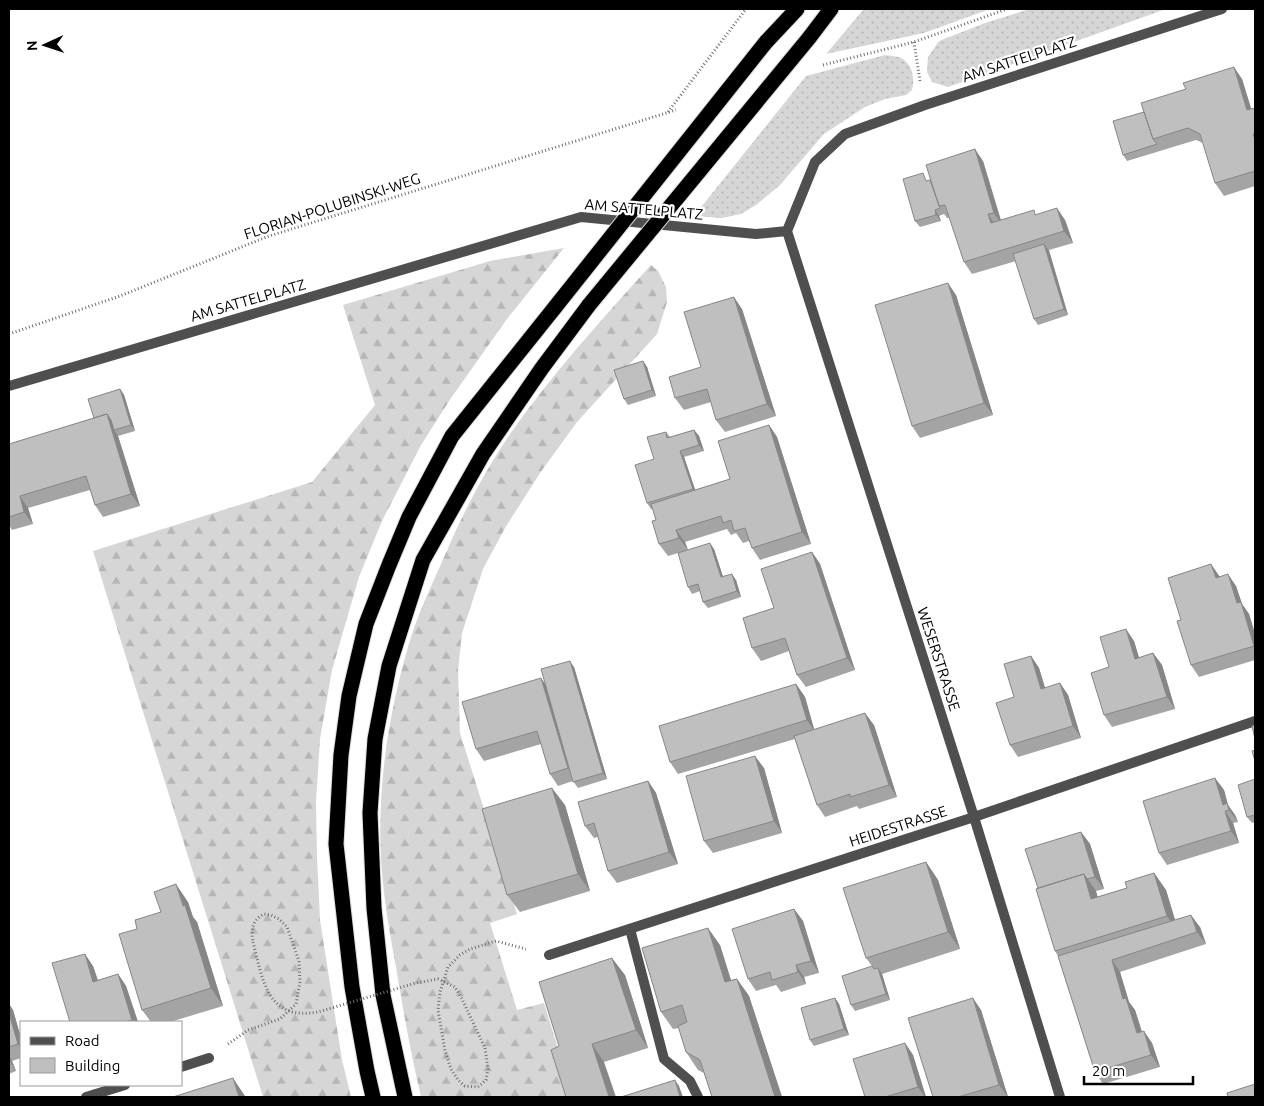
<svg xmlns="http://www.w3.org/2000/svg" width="1264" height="1106" font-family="Ubuntu,sans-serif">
<defs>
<pattern id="grass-dots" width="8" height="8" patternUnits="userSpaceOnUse" patternTransform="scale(1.25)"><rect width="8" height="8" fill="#d6d6d6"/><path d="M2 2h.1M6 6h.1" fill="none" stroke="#b6b6b6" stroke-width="1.8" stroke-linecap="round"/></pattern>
<pattern id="forest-firs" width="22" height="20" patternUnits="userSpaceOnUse" patternTransform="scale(1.25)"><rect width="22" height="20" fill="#d6d6d6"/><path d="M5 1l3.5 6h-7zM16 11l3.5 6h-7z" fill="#b6b6b6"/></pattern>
</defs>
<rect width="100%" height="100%" fill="#fff"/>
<path fill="url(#grass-dots)" d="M864,9h126l-66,24 -98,21z
M1030,9h136l-218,78 -16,-5 -5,-10 1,-15 11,-16 46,-18z
M885,55c5,1 12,1 16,3 12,6 14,22 11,32l-6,5 -21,4 -20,8 -41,27 -45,52 -23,19 -15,9 -19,4 -28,-2 112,-140z"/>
<path fill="url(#forest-firs)" d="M564,248l-57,71 -56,79 -30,47 -39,76 -23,56 -27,93 -12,69 -4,63 1,55 3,63 22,140 9,37h-88l-170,-546 219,-69 63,-77 -32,-100 147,-44z
M651,265l7,6 8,16 1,15 -10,32 -80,88 -37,51 -35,55 -22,41 -21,64 -4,37 2,63 57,181 -27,9 27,87 27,-7 29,94h-152c-10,-43 -18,-87 -25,-130 -7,-37 -13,-73 -15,-109 -4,-76 9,-155 32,-227 9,-26 21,-51 32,-76 18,-42 39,-83 65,-121 42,-60 92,-115 141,-169z"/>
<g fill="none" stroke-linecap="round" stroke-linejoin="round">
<defs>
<path id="motorway" d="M809,38l22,-29
M766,42l31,-33
M373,1097l-6,-26 -15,-84 -16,-143 5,-89 8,-59 17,-72 23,-59 20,-48 43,-81 104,-130
M405,1097l-22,-102 -9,-87 -4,-95 5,-74 14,-73 34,-106 60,-106 59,-86 47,-63"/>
</defs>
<use href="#motorway" stroke="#dbdbdb" stroke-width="17"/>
<path stroke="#717171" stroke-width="3" stroke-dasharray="1 2.5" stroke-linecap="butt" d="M914,42l6,39
M823,65l91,-23 93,-33
M668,112l78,-103
M9,334l111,-38 149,-60 407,-126
M228,1044l20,-14 32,-11 16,-15 4,-22 -1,-21 -12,-34 -8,-8 -8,-4 -7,-1c-12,6 -13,16 -11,28
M485,1048l3,21 -2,11 -8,7 -13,-1 -7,-6 -7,-11 -6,-18 -7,-41 2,-18 8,-25 12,-12 10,-6 26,-8 30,8"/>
<path stroke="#4f4f4f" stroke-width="10" d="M630,929l34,130 26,22 8,16"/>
<path stroke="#4f4f4f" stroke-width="10" d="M787,231l187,586 86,280
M787,231l28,-69 30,-28 80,-29 297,-96
M9,386l572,-169 175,17 31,-3
M549,955l425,-138 281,-96
M181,1067l28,-9
M86,1097l39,-12"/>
<use href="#motorway" stroke="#000" stroke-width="15"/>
<defs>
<path id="motorway-bridge" d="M589,305l220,-267
M556,306l210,-264"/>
</defs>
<use href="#motorway-bridge" stroke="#dbdbdb" stroke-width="17" stroke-linecap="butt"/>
<path stroke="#717171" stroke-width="3" stroke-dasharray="1 2.5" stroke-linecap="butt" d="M253,942c10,39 14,79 65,70l98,-29 22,-4 17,8 7,12 23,49"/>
<use href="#motorway-bridge" stroke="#000" stroke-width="15"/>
</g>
<path fill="#a4a4a4" d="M1242,79l9,30 4,-1v78l-31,10 -9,-13 -12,-40 -7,-3 -69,21 -4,-6 21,-43z
M983,161l18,59 36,-5 28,5 8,23 -24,7 19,65 -30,10 -4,-6 -18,-58 -44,13 -8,-12 -14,-44h-3l-3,-4 -5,2 2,5 -21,6 -5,-6 13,-42v2z
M956,295l37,120 -73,23 -8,-12z
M742,309l34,107 -51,16 -9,-12 -5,-18 -27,8 -9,-12 26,-31z
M643,361l4,6 9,29 -28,9 -4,-6z
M120,389l4,6 11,36 -17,5 22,70 -37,11 -8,-12 -5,-15 -62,18 5,16 -21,6 -3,-5v-81l85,-26z
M769,425l8,12 34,107 -51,16 -8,-12 -3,-7 -6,2 -7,-10 -5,2 -4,-6 -42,13 3,8 -20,6 -9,-12 -3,-24 -3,-11h-2l-4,-6 7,-44 12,-27 4,5 24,-7 5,6 5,15 -20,6 11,33 35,-11z
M714,549l9,28 13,3 5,17 -33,11 -5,-6 -3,-11 -8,3 -4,-7z
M812,552l8,12 35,106 -49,17 -9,-12 -8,-24 -28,10 -9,-13 22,-40z
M1220,577l16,9 6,18 7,10 6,20v26l-56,17 -8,-12 -10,-45z
M1134,641l5,17 14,-5 9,12 13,44 -63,18 -8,-12 5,-48z
M1031,656l8,12 6,20 15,-5 8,12 13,43 -63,19 -8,-12 4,-48z
M574,667l33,112 -29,9 -5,-7 -15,5 -8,-12 -9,-30 -57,17 -8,-12 65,-71 4,6z
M796,684l9,13 9,33 60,-5 23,72 -38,12 -2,-3 -32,11 -8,-12 -22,-66 -117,35 -8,-12z
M764,768l18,65 -69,20 -9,-12z
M1215,778l9,12 4,15 7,10 3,7 -5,1 6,20 -72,22 -8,-12z
M1255,779v43l-3,1 -5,-6z
M648,781l8,12 22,71 -61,19 -9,-12 -10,-34 -4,1 -9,-12z
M565,805l25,86 -70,21 -13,-17z
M1081,832l9,12 14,45 -8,2 1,6 30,-9 27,-15 12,17 9,30 25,7 6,17 -86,28 9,30 6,8 7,22 10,11 8,24 -57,17 -8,-12 -37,-116 -3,-5 -17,-63z
M926,862l12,18 22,69 -78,25 8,26 -35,11 -4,-6 21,-39 -6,-8z
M188,902l5,15 4,5 26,84 -53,16h-19l-9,-12 -5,-81 24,-17z
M794,909l9,12 16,52 -15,4 2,7 -25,8 -5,-7 -20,6 -8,-12z
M720,945l11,35 6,-1 12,17 33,101h-70l-8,-24 -6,-3 -12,-18 -7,-24 -6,1 -12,-17z
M93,966l5,14 20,-6 8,12 12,36h-68z
M625,975l23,73 -44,14 -45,-16z
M835,998l4,6 10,31 -35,11 -4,-6z
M9,1004l4,6 8,28v20l-9,3 4,10 -7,3z
M981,1010l27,87h-75z
M905,1043l8,12 13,42h-61z"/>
<path fill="#868686" d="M1234,67l8,12 13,42 -8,-11z
M975,149l8,12 19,64 -8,-12z
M1057,208l8,12 8,23 -9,-12z
M935,210l4,6 2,5 -5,-6z
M988,214l8,12 -5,-3z
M1044,244l5,7 19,64 -4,-6z
M948,283l8,12 37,120 -9,-12z
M734,297l8,12 34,107 -9,-12z
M643,361l4,6 9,29 -4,-6z
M120,389l4,6 11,36 -4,-6z
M107,414l8,12 -1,4 4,6 22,70 -9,-12z
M769,425l8,12 34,107 -9,-12z
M694,430l5,6 5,15 -5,-6z
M680,451l4,6 13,38 -4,-6z
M20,496l8,12 5,16 -9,-12z
M676,530l9,12 3,8 -9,-12z
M710,543l4,6 11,34 -4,-6z
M812,552l8,12 35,106 -8,-12z
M1211,564l9,13 5,13 -9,-12z
M732,574l4,6 5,17 -4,-6z
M1228,574l8,12 6,18 7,10 6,20v13l-18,-44z
M1126,629l8,12 9,30 -8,-12z
M1153,653l9,12 13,44 -8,-12z
M1031,656l8,12 10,33 -8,-12z
M570,661l4,6 33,112 -4,-6z
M541,678l8,12 27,90 -8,-12z
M1060,683l8,12 13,43 -8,-12z
M796,684l9,13 10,35 -8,-12z
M865,713l9,12 23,72 -8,-12z
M755,756l9,12 18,65 -8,-12z
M1215,778l9,12 4,15 7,10 3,7 -9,-12 -6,-5z
M648,781l8,12 22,71 -9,-12z
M552,788l13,17 25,86 -12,-17z
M1225,811l8,12 6,20 -8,-12z
M1081,832l9,12 14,45 -9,-12z
M926,862l12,18 22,69 -12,-17z
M1154,873l12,17 13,43 -12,-17z
M1084,874l12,17 7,25 -12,-17z
M176,884l12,18 5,15 4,5 26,84 -12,-18z
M794,909l9,12 16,52 -8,-12z
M1191,915l9,12 6,17 -9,-12z
M708,928l12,17 17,55 -12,-18z
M85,954l8,12 9,28 -9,-12z
M612,958l13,17 23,73 -12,-18z
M1112,960l8,12 9,30 6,8 11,35 -9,-12 -14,-34z
M796,965l8,12 2,7 -8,-12z
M878,968l4,6 8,26 -4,-6z
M118,974l8,12 12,36h-4l-2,-2z
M737,979l12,17 33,101h-7z
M835,998l4,6 10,31 -5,-6z
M973,998l8,12 27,87 -9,-12z
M9,1004l4,6 8,28v11l-3,-5 -9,-31z
M1144,1031l8,12 8,24 -9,-12z
M905,1043l8,12 13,42h-1l-7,-10z
M592,1044l12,18 12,35h-7z
M9,1056l3,5 4,10 -7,-11z
M233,1078l12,18v1h-6z
M675,1080l4,6 4,11h-3z"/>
<path fill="#bfbfbf" stroke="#868686" d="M1234,67l13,43 8,-2v26h-2l2,6v31l-40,12 -15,-49 -12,-6 -35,11 -12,-36 45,-14 -3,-6z
M1144,112l9,27 4,5 -34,11 -10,-34z
M975,149l19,64 -6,1 3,9 43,-13 1,5 22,-7 7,23 -100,31 -19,-57 -6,1 -13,-41z
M923,173l3,8 4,-1 10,28 -5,2 1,5 -21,6 -12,-42z
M1044,244l20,65 -30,10 -21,-65z
M948,283l36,120 -72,23 -37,-121z
M734,297l33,107 -51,16 -9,-31 -32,9 -6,-21 32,-10 -17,-55z
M643,361l9,29 -28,9 -10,-29z
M120,389l11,36 -17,5 -3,-10 -4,-6 -13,4 -6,-19z
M107,414l24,80 -36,11 -9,-29 -66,20 4,16 -15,5v-73z
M769,425l33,107 -50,16 -7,-20 -11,3 -3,-11 -8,3 -2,-7 -45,14 3,8 -20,6 -7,-23 4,-1 -5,-16 79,-25 -12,-38z
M694,430l5,15 -19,6 13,38 -46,14 -12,-38 19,-6 -7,-22 19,-5 1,6z
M710,543l11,34 11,-3 5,17 -34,11 -5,-18 -10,3 -10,-34z
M812,552l35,106 -50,17 -12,-37 -33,10 -9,-30 31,-10 -13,-39z
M1211,564l5,14 12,-4 9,29 4,-1 13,44 -63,19 -14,-44 4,-1 -13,-42z
M1126,629l9,30 18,-6 14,44 -63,18 -13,-42 18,-6 -9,-30z
M1031,656l10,33 19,-6 13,43 -63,19 -14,-42 18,-6 -10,-33z
M570,661l33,112 -30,9 -32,-113z
M541,678l27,90 -18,6 -13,-43 -61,18 -14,-47z
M796,684l11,36 -137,42 -11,-36z
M865,713l24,72 -39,12v-3l-33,11 -23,-69z
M1255,725v14l-3,-13z
M1255,750v11l-3,-10z
M755,756l19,65 -70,20 -18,-65z
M1215,778l8,27 4,-2 2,7 -4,1 6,20 -72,22 -16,-52z
M1255,779v36l-8,2 -9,-32z
M648,781l21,71 -61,19 -14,-48 -9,3 -7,-24z
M552,788l26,86 -71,21 -25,-86z
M1081,832l14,45 -8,2 -3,-5 -46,14 -13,-39z
M926,862l22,70 -82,26 -23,-70z
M1154,873l13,43 -112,35 -19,-62 48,-15 7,25 36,-11 -2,-6z
M176,884l7,22 2,-1 26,83 -69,22 -23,-76 18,-5 -2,-9 26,-8 -7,-20z
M794,909l17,52 -15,4 2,7 -26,8 -2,-8 -22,7 -16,-50z
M1191,915l6,17 -85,28 11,39 3,-1 11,35 7,-2 7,24 -56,17 -37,-116z
M708,928l17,54 12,-3 38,118h-63l-12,-37 -14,-8 -8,-26 9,-4 -5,-17 -21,7 -19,-64z
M85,954l8,28 25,-8 14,46 -8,2h-54l-18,-59z
M612,958l24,72 -44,14 17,53h-43l-15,-47 8,-4 -20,-64z
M872,966l2,3 4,-1 8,26 -35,11 -9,-29z
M835,998l9,31 -34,11 -9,-32z
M973,998l26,87 -41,12h-25l-25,-79z
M9,1013l9,31 -9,3z
M905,1043l13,44 -33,10h-20l-12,-38z
M233,1078l6,19h-66z
M675,1080l5,17h-59z
M1255,1084v13h-27l-1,-4z"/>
<g text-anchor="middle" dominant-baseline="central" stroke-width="4.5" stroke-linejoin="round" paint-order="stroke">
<g font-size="15" fill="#000" stroke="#fff">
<text transform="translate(1019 59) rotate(-18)">AM SATTELPLATZ</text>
<text transform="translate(332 206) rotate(-18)">FLORIAN-POLUBINSKI-WEG</text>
<text transform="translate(644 209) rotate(5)">AM SATTELPLATZ</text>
<text transform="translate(248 300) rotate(-16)">AM SATTELPLATZ</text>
<text transform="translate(939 659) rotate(72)">WESERSTRASSE</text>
<text transform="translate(898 826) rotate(-18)">HEIDESTRASSE</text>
</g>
</g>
<rect width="1264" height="1106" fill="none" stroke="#000000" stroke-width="20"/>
<rect x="20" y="1021" width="162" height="65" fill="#ffffff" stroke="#999999"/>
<rect x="30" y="1037" width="25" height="8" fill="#4f4f4f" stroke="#999999"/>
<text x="65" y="1046" font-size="15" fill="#000000">Road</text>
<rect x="30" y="1058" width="25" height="15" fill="#bfbfbf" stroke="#999999"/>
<text x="65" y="1071" font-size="15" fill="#000000">Building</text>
<g transform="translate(45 45) rotate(267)" stroke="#ffffff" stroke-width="4" paint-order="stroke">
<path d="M0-4L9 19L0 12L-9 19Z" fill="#000000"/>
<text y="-8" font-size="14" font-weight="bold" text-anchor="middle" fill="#000000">N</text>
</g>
<path d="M1084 1076v8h109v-8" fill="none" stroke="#000000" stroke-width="2.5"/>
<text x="1092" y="1076" font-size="15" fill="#000000" stroke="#ffffff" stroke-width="4" paint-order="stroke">20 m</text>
</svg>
